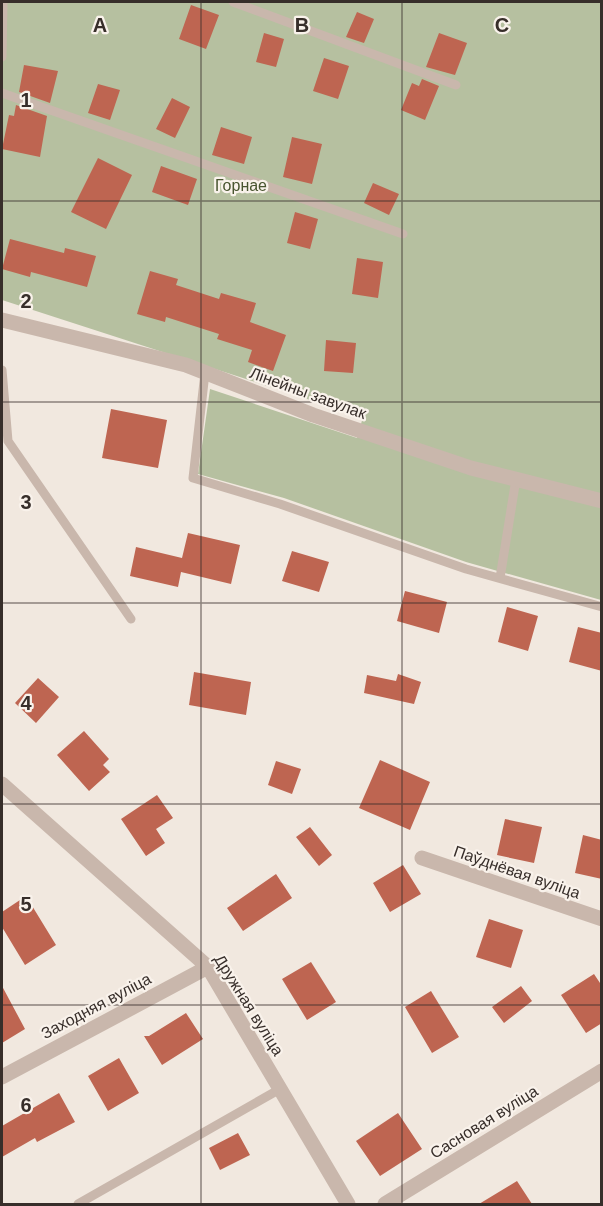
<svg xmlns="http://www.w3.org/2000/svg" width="603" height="1206" font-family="Helvetica,sans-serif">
<rect width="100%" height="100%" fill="#f1e8df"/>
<path fill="#b6c0a0" d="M2,2h599v598l-135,-38 -182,-64 -86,-24 12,-85 147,49 6,-21 -361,-117z"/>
<path fill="#be6551" d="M191,5l28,10 -13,34 -27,-10z
M357,12l17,7 -10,24 -18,-6z
M264,33l20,6 -8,28 -20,-5z
M439,33l28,10 -12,32 -29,-8z
M324,58l25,8 -11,33 -25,-8z
M24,65l34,6 -8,32 -31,-11z
M422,79l17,7 -14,34 -24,-10 11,-27 7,3z
M98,84l22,6 -10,30 -22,-7z
M172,98l18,9 -15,31 -19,-9z
M16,105l31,11 -7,41 -38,-8 7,-34 5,1z
M221,127l31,10 -8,27 -32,-9z
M292,137l30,7 -10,40 -29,-7z
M98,158l34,17 -26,54 -35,-17z
M161,166l36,13 -9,26 -36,-13z
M373,183l26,11 -10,21 -25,-12z
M295,212l23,7 -8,30 -23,-6z
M10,239l54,14 1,-5 31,8 -9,31 -56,-15 -1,5 -28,-8z
M357,258l26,4 -5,36 -26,-4z
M150,271l28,8 -2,6 43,14 2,-6 35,10 -6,19 36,13 -13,36 -25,-9 4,-12 -35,-11 2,-5 -53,-17 -1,5 -28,-8z
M326,340l30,3 -3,30 -29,-2z
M111,409l56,11 -9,48 -56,-10z
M188,533l52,12 -9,39 -50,-12 -3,15 -48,-11 6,-29 46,11z
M292,551l37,11 -10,30 -37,-11z
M405,591l42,11 -8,31 -42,-12z
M507,607l31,9 -10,35 -30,-9z
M578,627l24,6v38l-33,-9z
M194,672l57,10 -5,33 -57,-10z
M398,674l23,8 -7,22 -50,-11 3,-18 29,6z
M38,678l21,19 -23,26 -21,-20z
M84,731l25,28 -6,6 7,7 -21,19 -32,-36z
M380,760l50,22 -20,48 -51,-22z
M276,761l25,8 -9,25 -24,-9z
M157,795l16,23 -17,11 9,14 -19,13 -25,-37z
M505,819l37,8 -8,36 -37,-8z
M310,827l22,28 -13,11 -23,-29z
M583,835l19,5v39l-27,-6z
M403,865l18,29 -31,18 -17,-29z
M276,874l16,24 -49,33 -16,-23z
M26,896l30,49 -31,20 -23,-38v-15z
M489,919l34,11 -12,38 -35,-11z
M311,962l25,40 -29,18 -25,-41z
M594,974l8,12v37l-16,10 -25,-38z
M2,986l23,43 -23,14z
M521,986l11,15 -28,22 -12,-16z
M431,991l28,46 -27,16 -27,-46z
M186,1013l17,26 -41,26 -18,-29h5z
M119,1058l20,35 -31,18 -20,-35z
M59,1093l16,29 -38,20 -2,-4 -33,19v-31z
M398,1113l24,36 -42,27 -24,-35z
M238,1133l12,22 -30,15 -11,-22z
M517,1181l15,23h-53z"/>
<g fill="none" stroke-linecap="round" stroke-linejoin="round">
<path stroke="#c9b7ac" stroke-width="9" d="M233,2l223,83
M2,57l1,-55
M2,93l401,141
M2,370l6,71 123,178
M205,373l-12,105 87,26 186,65 136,38
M500,578l16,-99
M78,1204l202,-115"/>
<path stroke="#c9b7ac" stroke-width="15" d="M2,320l184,45 127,50 158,53 131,33
M2,784l206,183 140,237
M422,858l180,61
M2,1077l206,-110
M385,1204l217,-133"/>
</g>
<path fill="none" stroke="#372e2a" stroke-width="1.5" stroke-opacity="0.55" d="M201,2v1202M402,2v1202M2,201h600M2,402h600M2,603h600M2,804h600M2,1005h600"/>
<g text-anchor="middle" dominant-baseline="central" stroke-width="4.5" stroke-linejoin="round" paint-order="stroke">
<g font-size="16" fill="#48542f" stroke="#f9f2eb">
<text x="241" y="185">Горнае</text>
</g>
<g font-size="16" fill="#372e2a" stroke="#f9f2eb">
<text transform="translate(308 393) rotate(20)">Лінейны завулак</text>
<text transform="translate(517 872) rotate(19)">Паўднёвая вуліца</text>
<text transform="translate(249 1005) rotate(58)">Дружная вуліца</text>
<text transform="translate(96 1006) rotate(-28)">Заходняя вуліца</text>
<text transform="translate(484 1122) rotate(-32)">Сасновая вуліца</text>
</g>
</g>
<g font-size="20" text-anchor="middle" font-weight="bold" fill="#372e2a" stroke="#f9f2eb" stroke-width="4.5" stroke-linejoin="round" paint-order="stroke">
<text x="100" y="32">A</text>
<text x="302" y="32">B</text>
<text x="502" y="32">C</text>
<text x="26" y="107">1</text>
<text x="26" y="308">2</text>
<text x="26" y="509">3</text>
<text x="26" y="710">4</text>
<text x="26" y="911">5</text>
<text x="26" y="1112">6</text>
</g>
<rect width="603" height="1206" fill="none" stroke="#372e2a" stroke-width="6"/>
</svg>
